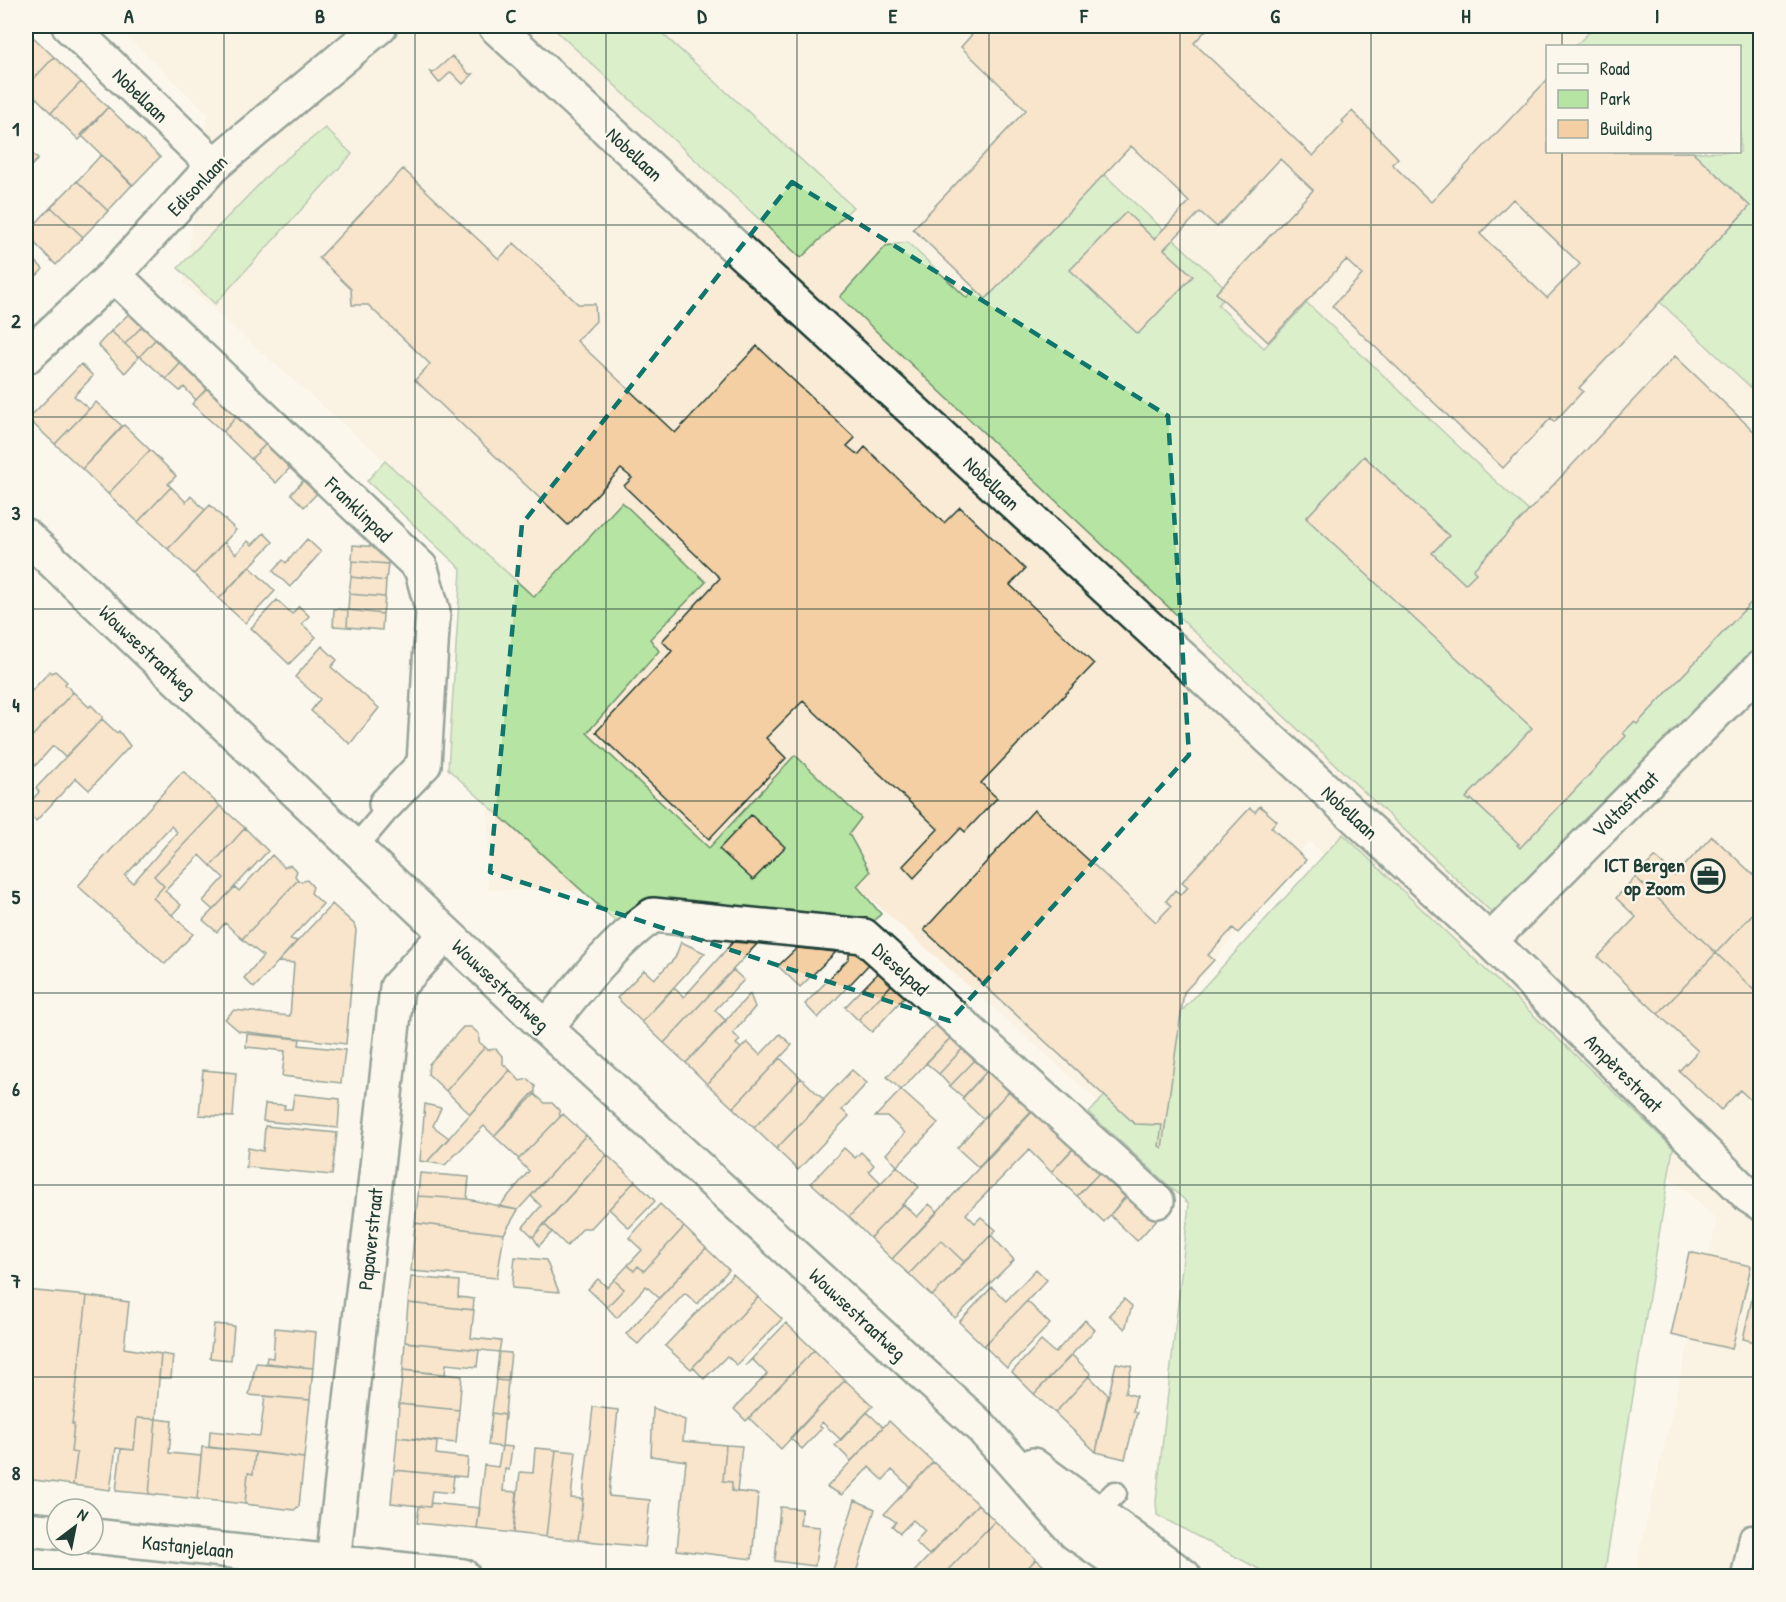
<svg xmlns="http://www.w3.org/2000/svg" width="1786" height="1602" font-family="'Patrick Hand',sans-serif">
<rect width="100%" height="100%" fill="#fbf7ec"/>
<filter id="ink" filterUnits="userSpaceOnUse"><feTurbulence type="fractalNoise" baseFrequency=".0167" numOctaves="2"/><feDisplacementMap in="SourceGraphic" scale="12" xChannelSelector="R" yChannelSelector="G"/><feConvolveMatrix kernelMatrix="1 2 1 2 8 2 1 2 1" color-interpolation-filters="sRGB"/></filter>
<g filter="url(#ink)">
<path fill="#f9ebd6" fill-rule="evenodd" d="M116,26h1644v1550h-126l83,-356 -408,-379 -208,263 -238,-212 -375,-2 1,-333 -104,-96 -201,-177 24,-170zM1548,46h192v106h-192z"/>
<path fill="#b6e4a3" stroke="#6a906c" stroke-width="1.5" d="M551,26h103l199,181 -52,51z
M1596,26h164v370l-101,-95 84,-87 -68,-62h65v-106h-165z
M325,128l27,26 -137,150 -37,-36 98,-101z
M1093,164l137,128 -12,13 46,43 43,-45 184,174 139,125 130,-136v185l-258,271 -662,-625 46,-51 21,-4 60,56z
M385,461l149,136 88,-95 84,80 -56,57 9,12 -72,82 122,115 86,-93 66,63 -12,16 21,38 -13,14 24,28 -14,14 -219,-28 -26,27 -174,-158 13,-200 -94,-88z
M1343,834l330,314 -69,428h-332l-115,-61 -1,-14 33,-297 -100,-91z"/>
<path fill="#f3cfa3" stroke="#1f3d34" stroke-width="1.5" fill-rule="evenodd" d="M969,26h241l-16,17 119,113 31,-33 -2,-2 10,-10 46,47 -6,6 39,38 117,-123v73h145l57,54 -171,182 4,3 -29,31 -3,-4 -48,50 -171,-162 30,-31 -16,-15 -78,82 -52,-49 97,-103 -33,-31 -63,68 -17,-15 -36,37 29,27 -55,58 -68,-64 56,-58 28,27 35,-37 -58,-56 -145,153 -73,-70 113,-119 -65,-63 14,-16zM1513,199l67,65 -33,34 -67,-64z
M28,32l26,25 -28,30v-53z
M452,56l17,18h4l-10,10 -12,-12 -12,11 -9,-11 3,1z
M54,57l27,25 -30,31 -25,-26z
M81,82l27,25 -29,33 -28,-27z
M108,107l52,50 -27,28 -52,-50z
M27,149l11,10 -8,8 -4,-4z
M101,155l31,30 -24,26 -31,-30z
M403,169l96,90 15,-16 64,61h17l1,17 -19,20 98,92 82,-87 98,92 -8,8 11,9 7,-8 79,76 16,-16 65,62 -15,16 84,79 -113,119 16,15 -32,34 -4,-4 -47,50 -11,-12 35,-37 -135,-128 -37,37 20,20 -77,81 -113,-107 76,-81 -10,-10 58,-63 -96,-92 8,-8 -11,-9 -53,56 -153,-145 15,-16 -62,-59h-16l-1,-16 -32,-31z
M77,181l31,30 -25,26 -32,-30z
M51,207l32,30 -27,28 -30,-31z
M26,251l17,18 -17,18z
M139,304l13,12 -27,28 -14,-13z
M152,316l13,13 -26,28 -14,-13z
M165,329l25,24 -24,26 -26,-23z
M111,331l28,26 -14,16 -27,-28z
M190,353l27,25 -21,22 -12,-13 -4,4 -14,-12z
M1675,356l85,81v156l-123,131 -3,-2 -11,11 3,3 -106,112 -3,-3 2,-1 -48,-45 -1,2 -4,-3 66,-70 -226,-210 58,-62 85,80 -17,17 33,31 11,-11 -3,-3z
M81,364l12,12 -19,20 15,13 -34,35 -27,-25z
M217,378l29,28 -23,26 -31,-28z
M96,402l26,24 -40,43 -27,-25z
M246,406l30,28 -25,25 -28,-27z
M124,425l26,25 -42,44 -26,-25z
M276,434l24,23 -24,26 -25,-24z
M150,450l26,26 -8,8 3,3 -33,35 -30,-28z
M313,470l14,13 -23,24 -13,-13z
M171,487l15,15 5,-6 14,14 -37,39 -30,-27z
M210,505l26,25 -42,44 -26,-25z
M264,533l9,9 -54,57 -25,-25 30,-32 12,12 12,-13 4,4z
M307,539l14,13 -31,35 -17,-16 10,-11 3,3z
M353,545l36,3 -1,16 -36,-3z
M352,561l36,3 -2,17 -35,-4z
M249,566l26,25 -30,32 -26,-24z
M351,577l35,4 -1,16 -36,-3z
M349,594l36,3 -2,17 -35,-4z
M277,600l15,14 7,-8 10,10 -7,8 14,13 -27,27 -38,-36z
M334,609l14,1 -1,17 -14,-1z
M348,610l35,4 -1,16 -35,-3z
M322,646l15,14 -6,7 48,41 -29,36 -39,-33 9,-12 -25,-22z
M50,671l2,2 3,-2 12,11 -2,2 8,8 -47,51v-46z
M73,692l16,15 2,-2 11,11v3l-37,38 -12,-11 -27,30v-33z
M102,719l15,14 2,-2 11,15 -41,44 -13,-12 -40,43 -10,-10v-4l13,-15 -3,-4z
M183,771l37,35 -66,70 10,10 -11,12 40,36 -28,30 -87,-78zM171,826l6,6 -44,51 -8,-7z
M220,806l25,22 -34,38 -11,-11 -35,36 16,14 -9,10 -19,-17 11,-12 -10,-10z
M1260,806l17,15 -6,6 35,33 -68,73 -5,-5 -25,27 6,5 -30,32 -22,156 -3,-2 3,-21 -27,-1 -211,-194 110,-120 122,112 15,-16 -5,-5 9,-11 6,5 7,-8 -6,-5 68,-74 5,4z
M751,815l34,32 -32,33 -34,-31z
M245,828l23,23 -55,59 -10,-9 21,-23 -13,-12z
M1712,836l48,45v25l-44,47 -81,-76 20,-20 20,19z
M272,855l12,12 6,-2 7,6 -2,5 3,4 -56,59 -17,-16 -8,9 -14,-12 32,-33 4,4z
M1635,877l81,76 -58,61 -60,-57 38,-40 -20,-19z
M298,880l3,2 6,-2 6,7 -2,6 12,11 -33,35 7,2 -43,47 -10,-10 19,-22 -21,-17z
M332,904l22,20 2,6 -10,114 -107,-13 -14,-12 9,-9 56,6 4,-53 -16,-1z
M1760,906v90l-44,-43z
M681,942l24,11 -63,69 -25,-24 27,-28 10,9 21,-21z
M733,942l24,2 -93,99 -22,-21 32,-34 10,9z
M797,948l39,4 -36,35 -22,-21z
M849,952l22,2 4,4 -57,60 -13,-14 44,-46z
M1716,953l44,43v113l-20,-19 -19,20 -42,-39 19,-20 -40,-37z
M884,967l13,12 -39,41 -13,-13z
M733,970l11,10 -29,30 11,11 -40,42 -22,-20z
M897,979l13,12 -38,41 -14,-12z
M750,994l5,13 -22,26 7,7 -4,4 5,4 -34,36 -21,-21z
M941,1019l14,14 -54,57 -14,-13z
M463,1027h8l8,7v8l6,5 -39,44 -18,-17 1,-10z
M247,1034l53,5 -1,6 46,5 -4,33 -59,-7 3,-25 -39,-4z
M780,1034l12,11 -59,63 -26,-24 40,-42 13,13z
M953,1035l12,11 -26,28 -13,-11z
M965,1046l12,12 -27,28 -11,-12z
M485,1047l3,3 8,-1 7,8v7l7,6 -40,44 -24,-23z
M780,1058l21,20 -47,50 -21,-20z
M977,1058l12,11 -26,28 -13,-11z
M203,1070l33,3 -3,44 -34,-2z
M510,1070l10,11 8,-2 7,7v8l-41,42 -10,-10 -39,39 -18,-3z
M852,1070l15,13 -25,27 7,6 -51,54 -22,-21z
M987,1071l22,20 -26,28 -21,-20z
M801,1078l23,22 -48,49 -22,-21z
M901,1090l37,33 -41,43 -11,-12 19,-21 -17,-16h-13z
M1009,1091l22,20 -53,56 -21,-19z
M533,1093l12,10h7l7,7 1,7 -41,42 -25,-23z
M294,1094l46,5 -2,29 -75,-7 2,-17 20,1 -1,4h8z
M425,1104l16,4 -8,18 16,12 -22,24 -7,-1z
M1037,1107l40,37 -26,28 -22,-22 -63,64 9,9 6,-6 15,13 -32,32 -23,-22 -32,34 -17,-15z
M563,1114l23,21 -68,75 -19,-3 30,-36 -11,-11z
M265,1126l72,7 -5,42 -86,-8 2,-19 15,3z
M586,1135l21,20 -74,82 -10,-10 18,-21 -10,-10z
M844,1148l11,10 6,-6 13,13 -5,6 12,12 -32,34 -38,-34z
M1074,1148l26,24 -23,24 -26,-24z
M607,1155l28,26 -44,47h-8l-16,18 -23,-22z
M897,1166l22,21 -49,51 -21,-21z
M1100,1172l25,25 -21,25 -27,-26z
M420,1173l49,4 -2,22 -49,-3z
M635,1181l20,20 -26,27 -20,-19z
M1130,1193l30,23 -23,25 -27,-26z
M418,1196l49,3 51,11 -14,24 -89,-11z
M660,1204l24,23 -40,44 -6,-5 -4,5 -6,-6 14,-15 -13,-12z
M903,1204l14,13 12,-13 9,8 -46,47 -22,-21z
M415,1223l89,11 -7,44 -86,-7z
M544,1224l8,8 -13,14 -6,-9z
M684,1227l22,21 -47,50 -13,-12 -29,32 -10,-11 17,-18 -10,-9 14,-15 6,6 4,-5 6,5z
M991,1235l23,25 -59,58 -23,-22z
M941,1240l23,22 -32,34 -23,-22z
M706,1248l23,22 -32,34 -12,-11 -47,51 -12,-10z
M1689,1252l62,14 -19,83 -61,-14z
M515,1257l31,3 13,32 -47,-4z
M1036,1269l11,11 -63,66 -25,-24 33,-35 14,14z
M733,1274l25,23 -67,72 -26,-23z
M411,1277l48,4 -1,16 16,2 -1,11 -65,-7z
M598,1279l9,8 7,-7 10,9 -17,18 -19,-18z
M1756,1281l4,1v61l-17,-4z
M26,1290l61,6 -15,128h2l-3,28 6,1 -4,32 -47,-6z
M87,1296l42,6 -5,46 37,6 -5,65 -19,-1 -3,32 -18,-2 -6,42 -37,-5 4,-32 -6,-1 3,-28h-2z
M758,1297l24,22 -45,46 -10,-9 -23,23 -11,-12z
M1124,1299l8,7 -7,23 -16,-14z
M1027,1301l23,23 -43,44 -23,-22z
M408,1303l66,7 -3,28 30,3 -2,11 -94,-10z
M1085,1320l10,10 -61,64 -22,-22 29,-31 14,12z
M786,1323l28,27 -68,71 -12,-12 33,-35 -15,-15 -7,7z
M214,1324l20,2 -3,34 -21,-2z
M275,1328l41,4 -3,36 -47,-5 1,-6 6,1z
M405,1342l74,8 -2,17 -31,-3 -1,11 -42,-5z
M814,1350l31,30 -64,69 -32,-31z
M499,1352l12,1 -3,28 -12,-1z
M161,1354l12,2 -2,22h-12z
M1072,1355l19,19 -36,39 -21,-19z
M256,1363l57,5 -3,32 -61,-5z
M1116,1363l16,3 -7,27 11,3 -3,15 4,1 -12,47 -29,-7z
M403,1370l59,6 -3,34 -60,-6z
M1089,1376l19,19 -12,57 -41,-39z
M496,1380l12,1 -3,34 -13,-2z
M845,1380l28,26 -32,34 -19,-18 -3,4 3,2 -20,21 -12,-11z
M265,1396l45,4 -6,58 -95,-11 1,-16 50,5z
M399,1404l60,6 -3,33 -59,-6z
M593,1407l25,3 -9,86 41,4 -5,47 -67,-7z
M653,1408l32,12 -2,21 43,4 -3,36 9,1v9l26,3 -6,65 -75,-9 9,-89 -35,-5z
M867,1412l16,15 -32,34 -16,-16z
M492,1413l13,2 -3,32 -14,-2z
M137,1418l19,1 -7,75 -33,-3 5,-42 13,1z
M156,1419l16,2 -3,32 32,3 -4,43 -48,-5z
M889,1421l44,41 -23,25 -18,-17 -9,10 -14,-13 -27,28 -15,-8z
M397,1437l40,5 -1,12 32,4 -2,19 -72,-7z
M726,1445l16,1 -5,46 -5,-1v-9l-9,-1z
M502,1446l10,1 -3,23 -4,-1 -2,22 14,1 -4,41 -36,-4 7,-64 14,2z
M202,1447l53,5 -2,22 -5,-1 -3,31 -48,-5z
M535,1448l21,2 -10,87 -33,-4 7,-61 13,1z
M556,1450l20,2 -5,46 12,1 -5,41 -32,-3z
M255,1452l49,6 -5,48 -5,4 -49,-6 3,-31 5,1z
M933,1462l45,42 -49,51 -14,-13 10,-11 -12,-11 -13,13 -8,-7 4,-4 -12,-8z
M394,1470l60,6 -2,17 -20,-2 -2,16 -39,-4z
M855,1500l20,9 -20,67h-24z
M431,1503l49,5 -3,21 -60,-6 2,-17 11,1z
M978,1504l17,17 -53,55h-32z
M780,1507l22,2 -2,16 20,2 -5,39 -40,-5z
M995,1521l41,38 -16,17h-25l-3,-2 -2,2 -21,-2 -27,2z
M1036,1559l17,15 -2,2h-31z"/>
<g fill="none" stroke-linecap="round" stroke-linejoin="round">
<defs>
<path id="service" d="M356,847l33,-39
M1086,1521l29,-28
M1743,1576l8,-39 9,2"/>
<path id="pedestrian" d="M386,804l38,-40"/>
<path id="minor" d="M69,26l145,139
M495,26l995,915 259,255 11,7
M114,275l307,293 12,44 -9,152
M26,357l88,-82 100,-110 166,-139
M1490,941l270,-273
M546,1028c33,-41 65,-83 107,-113l211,21 293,265
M26,1529l31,3
M93,1536l370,40
M333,1562l64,-575 49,-53"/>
<path id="secondary" d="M26,536l520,492 436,400 93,105 63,43
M1033,1465l151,111"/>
</defs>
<use href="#service" stroke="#1f3d34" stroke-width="27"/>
<use href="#pedestrian" stroke="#1f3d34" stroke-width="38"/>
<use href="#minor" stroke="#1f3d34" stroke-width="38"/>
<use href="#secondary" stroke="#1f3d34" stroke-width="38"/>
<use href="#service" stroke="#fbf7ec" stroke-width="22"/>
<use href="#pedestrian" stroke="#fbf7ec" stroke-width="33"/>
<use href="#minor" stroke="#fbf7ec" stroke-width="33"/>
<use href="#secondary" stroke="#fbf7ec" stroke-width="33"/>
</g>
</g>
<path d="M0 0H1786V1602H0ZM792,182l376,234 21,339 -239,266 -460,-149 32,-348z" fill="#fbf7ec" fill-opacity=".55" fill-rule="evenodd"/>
<path fill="none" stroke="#0f766e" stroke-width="4.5" stroke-dasharray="12 8" stroke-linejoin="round" d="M792,182l376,234 21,339 -239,266 -460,-149 32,-348z"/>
<path fill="none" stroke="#1f3d34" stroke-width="1.5" stroke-opacity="0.55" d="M224,26v1550M415,26v1550M606,26v1550M797,26v1550M989,26v1550M1180,26v1550M1371,26v1550M1562,26v20M1562,152v1424M26,225h1734M26,417h1734M26,609h1734M26,801h1734M26,993h1734M26,1185h1734M26,1377h1734"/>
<defs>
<symbol id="office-ring" viewBox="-11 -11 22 22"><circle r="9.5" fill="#fbf7ec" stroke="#1f3d34" stroke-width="1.5"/><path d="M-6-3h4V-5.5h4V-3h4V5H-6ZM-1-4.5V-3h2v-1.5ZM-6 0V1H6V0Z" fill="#1f3d34"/></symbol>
</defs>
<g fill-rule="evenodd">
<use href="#office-ring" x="1689" y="857" width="38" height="38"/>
</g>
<g text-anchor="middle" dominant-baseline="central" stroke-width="4.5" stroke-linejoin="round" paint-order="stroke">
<g font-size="20" fill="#1f3d34" stroke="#fbf7ec">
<text transform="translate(141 95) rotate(44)">Nobellaan</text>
<text transform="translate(635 154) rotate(43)">Nobellaan</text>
<text transform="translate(197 185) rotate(-46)">Edisonlaan</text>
<text transform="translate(992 483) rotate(43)">Nobellaan</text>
<text transform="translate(359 509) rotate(44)">Franklinpad</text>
<text transform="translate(148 651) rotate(43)">Wouwsestraatweg</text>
<text transform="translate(1625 804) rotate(-45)">Voltastraat</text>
<text transform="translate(1350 812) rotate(43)">Nobellaan</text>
<text transform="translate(901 969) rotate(42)">Dieselpad</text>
<text transform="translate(501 985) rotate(43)">Wouwsestraatweg</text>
<text transform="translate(1624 1073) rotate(45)">Ampèrestraat</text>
<text transform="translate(370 1239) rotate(-84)">Papaverstraat</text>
<text transform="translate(858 1314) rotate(43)">Wouwsestraatweg</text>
<text transform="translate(188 1546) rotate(6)">Kastanjelaan</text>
</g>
<g font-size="20" font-weight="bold" fill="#1f3d34" stroke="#fbf7ec" text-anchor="end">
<text x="1685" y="864">ICT Bergen<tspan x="1685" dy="23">op Zoom</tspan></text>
</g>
</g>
<rect width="1786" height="1602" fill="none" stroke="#fbf7ec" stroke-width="66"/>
<rect x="1546" y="45" width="195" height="108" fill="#fbf7ec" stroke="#a3ada2" stroke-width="1.5"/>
<rect x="1558" y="64" width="30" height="9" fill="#fbf7ec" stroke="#a3ada2" stroke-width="1.5"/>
<text x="1600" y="75" font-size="18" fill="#1f3d34">Road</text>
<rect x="1558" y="90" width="30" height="18" fill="#b6e4a3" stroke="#a3ada2" stroke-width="1.5"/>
<text x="1600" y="105" font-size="18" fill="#1f3d34">Park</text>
<rect x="1558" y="120" width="30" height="18" fill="#f3cfa3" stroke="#a3ada2" stroke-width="1.5"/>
<text x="1600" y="135" font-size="18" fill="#1f3d34">Building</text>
<g transform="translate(75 1527) rotate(32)"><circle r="28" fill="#fbf7ec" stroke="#a3ada2" stroke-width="1.5"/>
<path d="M0-4.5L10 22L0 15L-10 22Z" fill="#1f3d34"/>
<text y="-9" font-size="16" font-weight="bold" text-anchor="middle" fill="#1f3d34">N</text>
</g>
<rect x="33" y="33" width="1720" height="1536" fill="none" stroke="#1f3d34" stroke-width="2"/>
<g font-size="20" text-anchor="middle" font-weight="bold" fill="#1f3d34">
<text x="129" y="23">A</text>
<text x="320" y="23">B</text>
<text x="511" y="23">C</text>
<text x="702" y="23">D</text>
<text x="893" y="23">E</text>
<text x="1084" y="23">F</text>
<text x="1275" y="23">G</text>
<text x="1466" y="23">H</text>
<text x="1657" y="23">I</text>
<text x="16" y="136">1</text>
<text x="16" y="328">2</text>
<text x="16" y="520">3</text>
<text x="16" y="712">4</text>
<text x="16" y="904">5</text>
<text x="16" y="1096">6</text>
<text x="16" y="1288">7</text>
<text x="16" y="1480">8</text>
</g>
</svg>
